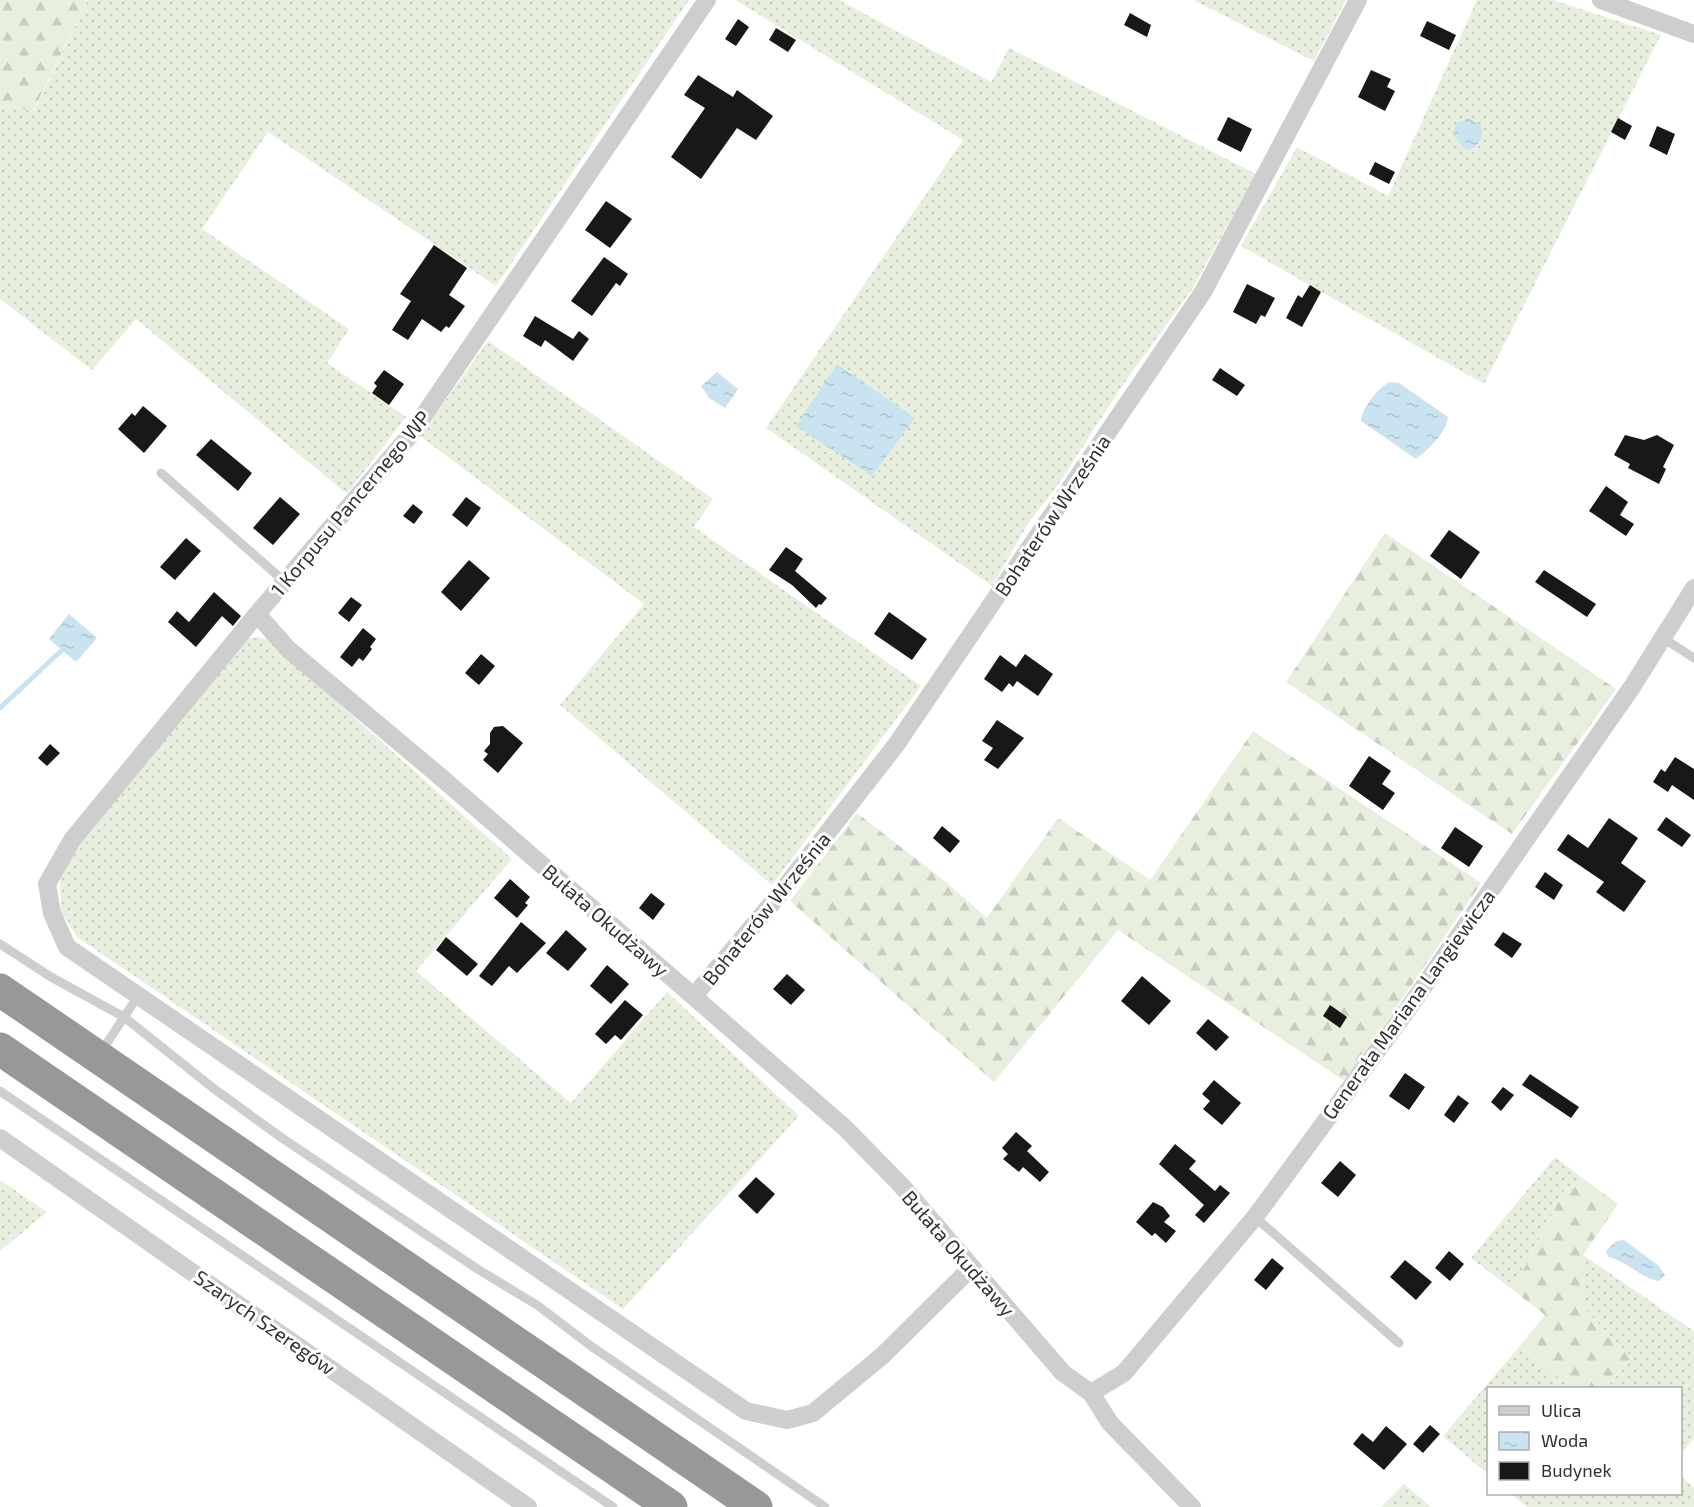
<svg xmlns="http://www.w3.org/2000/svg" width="1694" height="1507" font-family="'Exo 2',sans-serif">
<defs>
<pattern id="grass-dots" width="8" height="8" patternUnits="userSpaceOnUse" patternTransform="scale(1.5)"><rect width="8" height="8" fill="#e8efde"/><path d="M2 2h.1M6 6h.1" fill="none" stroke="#c7cdbf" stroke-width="1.8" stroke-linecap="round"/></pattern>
<pattern id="forest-firs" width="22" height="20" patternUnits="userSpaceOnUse" patternTransform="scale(1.5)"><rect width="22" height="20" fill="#e8efde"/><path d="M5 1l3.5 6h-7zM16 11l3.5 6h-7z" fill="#c7cdbf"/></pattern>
<pattern id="water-ripples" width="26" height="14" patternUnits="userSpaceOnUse" patternTransform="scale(1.5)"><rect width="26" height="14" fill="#c9e3f0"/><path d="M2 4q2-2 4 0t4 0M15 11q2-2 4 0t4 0" fill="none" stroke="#adc3ce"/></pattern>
</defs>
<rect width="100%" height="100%" fill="#fff"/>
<path fill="url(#grass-dots)" d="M88,0h601l-193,286 -228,-154 -66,97 147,100 -22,34 79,54 -59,77 -211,-175 -44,51 -92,-71v-194l34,6z
M735,0h104l152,82 18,-34 247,126 -63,114 -71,98 -64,99 -29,37 -37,64 -226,-158 197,-288z
M1193,0h153l-32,61z
M1477,0h76l108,35 -177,349 -243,-138 56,-99 91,49z
M488,341l225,158 -19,28 227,159 -149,199 -212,-180 84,-101 -224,-168z
M258,637l10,3 244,219 -96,112 155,132 96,-111 132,124 -176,193 -546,-372 -16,-26 -1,-30 18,-39 165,-203z
M1555,1157l29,22 -20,12 -51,99 -42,-32z
M0,1180l47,32 -47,39z
M1583,1255l111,76v107l-13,16 -1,-66h-74l25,-30 -48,-51z
M1519,1347l53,41h-84v86l-45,-38z
M1681,1477l13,11v19h-167l-16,-13h169z
M1404,1484l27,23h-50z"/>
<path fill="url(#forest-firs)" d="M0,0h88l-55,111 -33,-6z
M1385,533l231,156 -104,145 -226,-152z
M1253,731l228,152 -135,199 -228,-152 -124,152 -204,-181 67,-88 90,70 40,35 71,-100 92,62z
M1584,1179l34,25 -35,51v52l48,51 -25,30h-34l-53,-41 26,-32 -32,-25 51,-99z"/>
<path fill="url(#water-ripples)" d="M1468,118l13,8c4,10 -3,22 -14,24l-6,-4 -8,-14 4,-9z
M837,364l78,54 -43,58 -76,-50z
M717,372l21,17 -13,19 -16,-10 -8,-12z
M1389,382l10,1 49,34c-1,15 -20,33 -32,42l-55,-38c2,-15 16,-31 28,-39z
M69,614l28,24 -21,24 -27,-23z
M1624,1240l35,26 6,9 -6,6c-19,-3 -32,-20 -51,-24l-2,-6 10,-10z"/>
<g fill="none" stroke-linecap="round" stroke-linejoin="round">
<path stroke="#c9e3f0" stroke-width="5" d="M0,708l62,-58"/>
</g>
<path fill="#181818" d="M1130,13l21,12 -4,12 -23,-12z
M738,19l11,8 -13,19 -11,-7z
M1427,21l29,14 -7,15 -29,-14z
M776,28l20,12 -8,12 -19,-12z
M1371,70l20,9 -4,8 8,4 -10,20 -27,-14z
M698,75l35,22 4,-7 36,26 -17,24 -19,-12 -36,51 -30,-22 34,-49 -21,-13z
M1228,117l24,12 -11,23 -24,-12z
M1618,118l14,8 -7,14 -14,-8z
M1657,126l18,8 -8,21 -18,-9z
M1375,162l20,10 -6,12 -20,-10z
M606,201l26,18 -22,29 -25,-18z
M434,245l33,23 -18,27 16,11 -16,22 -3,-2 -5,6 -19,-13 -14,21 -16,-10 19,-29 -11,-7z
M604,257l24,17 -8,12 -4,-3 -24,33 -21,-15z
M1247,284l28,14 -10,19 -4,-2 -5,9 -23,-12z
M1310,285l11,7 -19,35 -16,-9 12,-23 4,3z
M535,316l38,23 6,-8 10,8 -16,22 -28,-21 -4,7 -18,-11z
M1220,368l25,17 -8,11 -25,-16z
M384,370l20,14 -15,21 -17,-12 5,-7 -3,-3z
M143,406l24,20 -23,27 -26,-24 14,-16 3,3z
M1625,435l19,5 13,-5 17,10 -11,22 3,2 -7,15 -31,-16 2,-4 -16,-9z
M211,439l41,34 -14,18 -42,-36z
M1606,486l22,16 -8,13 14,9 -8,12 -37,-25z
M280,497l20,17 -27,31 -20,-17z
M466,497l15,11 -14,19 -15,-12z
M413,504l10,8 -9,12 -11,-8z
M1449,530l31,22 -19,27 -31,-23z
M186,538l15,13 -26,29 -15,-13z
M786,547l17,12 -8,12 32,27 -6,7 -2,-1 -3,4 -24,-23 -23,-15z
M469,560l21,18 -29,33 -20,-19z
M1544,570l52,34 -9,13 -52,-35z
M214,592l27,24 -8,10 -11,-10 -26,31 -28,-25 9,-11 12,11z
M351,597l11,8 -13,17 -11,-9z
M889,612l38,27 -15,21 -38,-26z
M363,628l13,11 -6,8 2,2 -9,12 -4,-3 -7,9 -12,-10z
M481,654l14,12 -16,19 -14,-12z
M1025,654l28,20 -15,22 -21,-15 -4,6 -4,-4 -7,9 -18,-13 16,-24 16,12z
M997,720l27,18 -26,31 -14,-9 9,-12 -11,-7z
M503,726l20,17 -25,30 -15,-13 5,-6 -4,-3 6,-7v-11l4,-6z
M50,744l10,9 -13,13 -9,-8z
M1369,756l22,15 -9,13 13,9 -12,17 -34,-24z
M1675,757l19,12v31l-22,-15 -4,7 -15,-10 8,-13 4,3z
M1666,817l25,18 -9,12 -25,-17z
M1609,818l29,20 -17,25 25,18 -22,31 -28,-20 8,-10 -47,-32 11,-16 20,14z
M942,826l18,15 -10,12 -17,-15z
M1455,827l28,19 -14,21 -28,-19z
M1545,872l18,13 -9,15 -19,-13z
M510,879l20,18 -5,6 3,2 -11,13 -23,-20z
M651,893l14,11 -12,16 -14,-12z
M521,922l25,21 -29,30 -8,-7 -17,20 -13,-10z
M566,930l21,19 -19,22 -22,-18z
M1503,932l19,12 -10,14 -18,-13z
M446,937l32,27 -11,12 -31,-26z
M607,965l22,19 -18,20 -21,-18z
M787,974l18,16 -14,15 -18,-16z
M1142,976l29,25 -22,24 -28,-24z
M625,1000l18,15 -22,25 -6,-5 -9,9 -11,-10z
M1330,1005l17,12 -7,11 -17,-12z
M1208,1019l21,18 -13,14 -20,-18z
M1405,1073l20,14 -16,23 -20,-14z
M1530,1074l49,33 -8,11 -49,-33z
M1214,1080l27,23 -19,22 -19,-16 7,-8 -8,-7z
M1503,1087l11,8 -13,16 -10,-9z
M1458,1095l11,8 -15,20 -10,-8z
M1016,1132l16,14 -5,5 22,21 -9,10 -17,-15 -4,5 -16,-13 5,-5 -6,-6z
M1175,1144l21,17 -7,8 26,22 5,-6 10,8 -26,30 -9,-8 9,-10 -45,-41z
M1340,1161l16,14 -18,22 -17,-14z
M756,1177l19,17 -18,20 -19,-18z
M1153,1202l10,5 7,9 -6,6 12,9 -10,12 -11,-10 -3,3 -16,-14z
M1449,1251l15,13 -14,17 -15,-13z
M1272,1258l12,10 -18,22 -12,-10z
M1405,1260l27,22 -16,18 -26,-23z
M1430,1425l10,9 -17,19 -10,-9z
M1386,1426l21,18 -23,26 -31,-26 9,-11 11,9z"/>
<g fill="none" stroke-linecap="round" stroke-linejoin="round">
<path stroke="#cecece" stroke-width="9" d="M161,473l124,109
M1663,638l31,20
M0,944l51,33 73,40 89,71 69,50 197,132 58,35 54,41 234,161
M101,1052l37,-56
M0,1091l613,416
M1255,1217l144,126"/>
<path stroke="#cecece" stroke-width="18" d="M707,0l-296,434 -154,180 -185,226 -25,44 5,29 15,34 679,464 41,9 26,-7 69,-57 89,-88
M1601,0l93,34
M257,614l31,35 148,124 408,354 56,57 163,189 28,20 19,30 82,84
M694,996l84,-100 118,-151 307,-453 155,-292
M0,1138l528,369
M1091,1393l33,-20 131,-156 153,-208 224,-322 62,-99"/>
<path stroke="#989898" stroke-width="33" d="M0,990l756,517
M0,1049l671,458"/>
</g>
<g text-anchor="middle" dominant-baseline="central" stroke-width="6" stroke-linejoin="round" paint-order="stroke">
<g font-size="20" fill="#313131" stroke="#fff">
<text transform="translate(350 503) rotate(-50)">1 Korpusu Pancernego WP</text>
<text transform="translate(1052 515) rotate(-56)">Bohaterów Września</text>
<text transform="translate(766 908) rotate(-51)">Bohaterów Września</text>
<text transform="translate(606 920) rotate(41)">Bułata Okudżawy</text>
<text transform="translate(1408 1004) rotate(-54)">Generała Mariana Langiewicza</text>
<text transform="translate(959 1253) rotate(49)">Bułata Okudżawy</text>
<text transform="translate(265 1322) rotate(35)">Szarych Szeregów</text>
</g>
</g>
<rect x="1487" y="1387" width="195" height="108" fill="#ffffff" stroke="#adadad" stroke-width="1.5"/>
<rect x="1499" y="1406" width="30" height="9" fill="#cecece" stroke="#adadad" stroke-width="1.5"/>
<text x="1541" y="1417" font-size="18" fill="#313131">Ulica</text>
<rect x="1499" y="1432" width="30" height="18" fill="url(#water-ripples)" stroke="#adadad" stroke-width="1.5"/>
<text x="1541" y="1447" font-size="18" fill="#313131">Woda</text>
<rect x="1499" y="1462" width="30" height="18" fill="#181818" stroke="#adadad" stroke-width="1.5"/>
<text x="1541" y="1477" font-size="18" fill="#313131">Budynek</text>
</svg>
